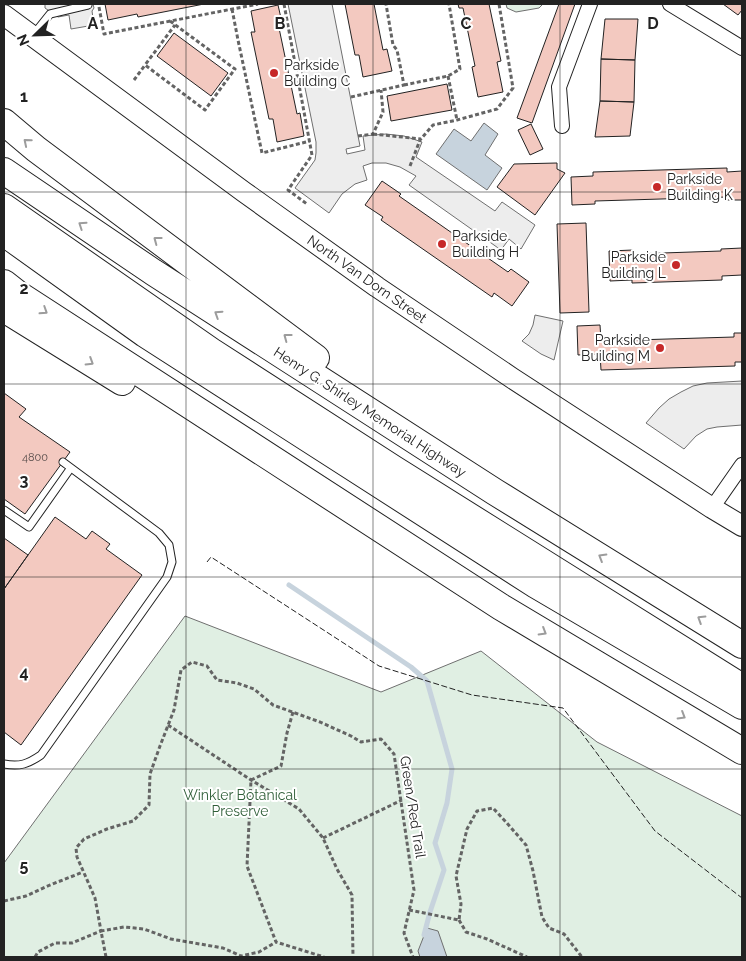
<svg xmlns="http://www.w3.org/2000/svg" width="746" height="961" font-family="Raleway,sans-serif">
<rect width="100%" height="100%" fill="#fff"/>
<path fill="#e0efe3" stroke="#6f6f6f" d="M506,4h37l-4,4 -23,4 -9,-4z
M185,616l196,76 100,-41 116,91 145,74v141h-738v-94z"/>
<path fill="#ededed" stroke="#6f6f6f" d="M45,4h48l1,4 -2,3 2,14 -23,4 -2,-14 -11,2 -13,-9z
M288,4h44l28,142 -14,3 1,5 18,-4 -2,-14 23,-2 18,2 18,6 -6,15 79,54 7,-9 33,23 -14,24 -12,-10 -8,11 -92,-65 7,-9 -16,-9 -14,-4h-14l-9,3 4,14 -12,4 -13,10 -13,19 -34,-25 20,-28 1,-7v-11z
M535,315l28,6 -9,39 -13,-6 -19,-13 7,-7 4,-9z
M742,381v44l-25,2 -10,2 -11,7 -12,13 -38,-26 13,-15 10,-9 12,-7 12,-6 14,-3z"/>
<path fill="#c7d3dd" stroke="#6f6f6f" d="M484,123l14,11 -13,21 17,13 -15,22 -51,-36 18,-25 17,12z
M427,928l11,3 9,26h-27l-2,-6z"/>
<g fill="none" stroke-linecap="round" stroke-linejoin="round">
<path stroke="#c7d3dd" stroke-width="5" d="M289,585l122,82 16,14 25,88 -5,34 -12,40 9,27 -14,42 -6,23"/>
</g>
<path fill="#f3c9c0" stroke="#222" d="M105,4h99l-66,13 -1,-3 -29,6z
M345,4h29l9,46 4,-1 5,22 -29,6 -4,-22h-4z
M458,4h31l12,57 -4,1 6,30 -25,5 -6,-30 3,-1 -12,-58h-4z
M559,4h16l-43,119 -15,-5z
M723,4h19v6l-4,5z
M278,5l5,22 -4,1 18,86 3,-1 4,23 -27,6 -4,-23h-4l-18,-87h4l-4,-21z
M605,19h33l-3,41 -34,-1z
M174,33l54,40 -17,23 -54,-40z
M601,59l34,1 -1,42 -34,-1z
M447,84l5,26 -61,11 -4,-25z
M600,101l34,1 -4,34 -35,1z
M531,124l12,25 -13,6 -12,-25z
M557,163v6l8,4 -30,42 -38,-28 17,-23z
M727,168v4l15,-1v29h-15v-3l-132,4v3l-23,1 -1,-28 22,-1v-4z
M382,181l19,13 -2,2 109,76 3,-3 18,13 -17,24 -18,-13 -2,4 -111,-77 2,-3 -18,-12z
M586,223l3,89 -29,1 -3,-89z
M742,248v27l-20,1v4l-90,3v-3l-22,1 -1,-30 24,-1v4l88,-3v-2z
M600,325l1,16 133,-4v-4h8v29h-7v4l-134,4 -1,-16 -22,1 -1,-29z
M4,393l22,16 -7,8 51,35 -45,62 -21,-15z
M55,517l31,22 6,-8 18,13 -4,5 36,26 -121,170 -17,-13v-143z
M4,538l24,17 -24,34z"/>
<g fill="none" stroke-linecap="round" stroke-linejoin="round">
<defs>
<path id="lane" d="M34,34l16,-20 38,-9
M4,510l25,17 41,-58
M4,764c16,3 24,0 37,-9l126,-178 5,-15 -3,-17 -10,-12 -96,-71"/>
<path id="street" d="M670,4l72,44
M562,126l-3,-39 31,-83
M712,508l30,-43"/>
<path id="secondary" d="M4,15l240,177 133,95 135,91 200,130 30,18"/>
<path id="highway" d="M4,122l32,27 280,209
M4,171l149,101 342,220 247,153
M4,207l207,144 183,118 348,218
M4,233l141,101 391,251 206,121
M4,283l14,11 483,313 241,144
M4,309l118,73"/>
</defs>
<use href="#lane" stroke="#222" stroke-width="9"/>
<use href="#street" stroke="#222" stroke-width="16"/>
<use href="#secondary" stroke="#222" stroke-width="22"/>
<use href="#highway" stroke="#222" stroke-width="28"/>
<path stroke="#646464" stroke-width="3" stroke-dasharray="4 2.5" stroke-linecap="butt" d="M284,4l28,151 -24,35 19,14
M99,7l5,27 154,-30
M232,9l6,31 24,113 48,-12
M170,21l65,48 -30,41 -60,-45 30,-40
M448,76l9,44
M134,80l11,-15
M404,85l44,-9 12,-7 -11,-65
M351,97l53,-12 -7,-35 -4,-5 -7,-41
M373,134l48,5
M358,136l15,-2 10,-22 -2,-22
M410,166l10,-26 13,-15 24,-5 40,-11 16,-21 -14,-84
M293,712l-6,21 -6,33 -30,14 -4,86 29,76 48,15
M168,725l83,55 48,29 24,29 14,31 15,26 1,62
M323,838l79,-38
M4,901l22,-5 24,-11 33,-13
M409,910l50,10 2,-16 -5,-28 11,-47 10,-18 16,-3 13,14 20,23 7,26 9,46 7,11 15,6 18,23
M459,920l7,12 21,7 40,18
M35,957l3,-5 17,-9h17l29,-12 -6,-33 -18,-41 -1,-9 8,-9 23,-10 26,-8 16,-16 1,-31 10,-28 14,-36 7,-40 11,-8 15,4 10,14 20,3 17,6 19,16 47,17 31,14 10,6 20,-3 13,15 20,136 -10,43 9,24
M106,957l-5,-26 23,-4 20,2 27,10 52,9 18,8 18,-4 17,-10"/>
<use href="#lane" stroke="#fff" stroke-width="7"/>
<use href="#street" stroke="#fff" stroke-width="14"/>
<use href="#secondary" stroke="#fff" stroke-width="20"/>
<use href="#highway" stroke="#fff" stroke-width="26"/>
<path stroke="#222" stroke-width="1" stroke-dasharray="6 2.5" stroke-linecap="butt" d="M207,562l4,-5 168,109 93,29 91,13 92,123 87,67"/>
</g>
<defs><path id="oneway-chevron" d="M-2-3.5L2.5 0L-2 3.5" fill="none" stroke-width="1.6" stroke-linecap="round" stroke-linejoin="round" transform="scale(1.25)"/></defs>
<g stroke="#9c9c9c">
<use href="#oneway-chevron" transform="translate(27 142) rotate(-140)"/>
<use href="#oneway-chevron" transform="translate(82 225) rotate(-146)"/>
<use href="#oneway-chevron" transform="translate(157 240) rotate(-143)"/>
<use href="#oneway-chevron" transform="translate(44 311) rotate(33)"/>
<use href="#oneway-chevron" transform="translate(218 314) rotate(-147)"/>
<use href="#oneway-chevron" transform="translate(287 337) rotate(-143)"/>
<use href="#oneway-chevron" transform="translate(90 362) rotate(32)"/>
<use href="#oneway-chevron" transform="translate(602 557) rotate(-149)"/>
<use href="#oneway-chevron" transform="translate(701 619) rotate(-148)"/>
<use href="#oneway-chevron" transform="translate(543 632) rotate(31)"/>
<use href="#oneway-chevron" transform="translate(682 716) rotate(31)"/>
</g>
<path fill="none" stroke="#222" stroke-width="1" stroke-opacity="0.55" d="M186,4v953M373,4v953M560,4v953M4,192h738M4,384h738M4,577h738M4,769h738"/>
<g fill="#c62828" stroke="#fff" stroke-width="2">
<circle cx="274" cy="73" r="5"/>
<circle cx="657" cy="187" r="5"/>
<circle cx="442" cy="244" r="5"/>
<circle cx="676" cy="265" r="5"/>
<circle cx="660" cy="348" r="5"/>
</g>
<g text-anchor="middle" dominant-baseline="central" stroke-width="4" stroke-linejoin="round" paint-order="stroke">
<g font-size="11" fill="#564c4a">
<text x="35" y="457">4800</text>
</g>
<g font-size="14" fill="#222" stroke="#fff" text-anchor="start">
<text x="284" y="65">Parkside<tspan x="284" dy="16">Building C</tspan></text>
<text x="667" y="179">Parkside<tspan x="667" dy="16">Building K</tspan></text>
<text x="452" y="236">Parkside<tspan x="452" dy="16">Building H</tspan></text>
<text x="666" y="257" text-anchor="end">Parkside<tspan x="666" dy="16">Building L</tspan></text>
<text x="650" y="340" text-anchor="end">Parkside<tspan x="650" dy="16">Building M</tspan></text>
</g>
<g font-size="14" fill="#222" stroke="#fff">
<text transform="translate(367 279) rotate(35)">North Van Dorn Street</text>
<text transform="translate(370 412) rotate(33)">Henry G. Shirley Memorial Highway</text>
<text transform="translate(413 807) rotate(81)">Green/Red Trail</text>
</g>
<g font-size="14" fill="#2f5e38" stroke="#fff">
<text x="240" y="795">Winkler Botanical<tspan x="240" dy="16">Preserve</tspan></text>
</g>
</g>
<g font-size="16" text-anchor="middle" font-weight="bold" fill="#222" stroke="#fff" stroke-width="4" stroke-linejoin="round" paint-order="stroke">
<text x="93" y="29">A</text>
<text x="280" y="29">B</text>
<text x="466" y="29">C</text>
<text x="653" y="29">D</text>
<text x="24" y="102">1</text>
<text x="24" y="294">2</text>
<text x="24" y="486">3</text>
<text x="24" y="678">4</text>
<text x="24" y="871">5</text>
</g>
<rect width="746" height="961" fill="none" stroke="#222222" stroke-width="10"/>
<g transform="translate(35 35) rotate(247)" stroke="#ffffff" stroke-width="4" paint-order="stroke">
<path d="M0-4L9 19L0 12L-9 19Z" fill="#222222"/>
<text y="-8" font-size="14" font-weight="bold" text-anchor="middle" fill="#222222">N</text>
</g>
</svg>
